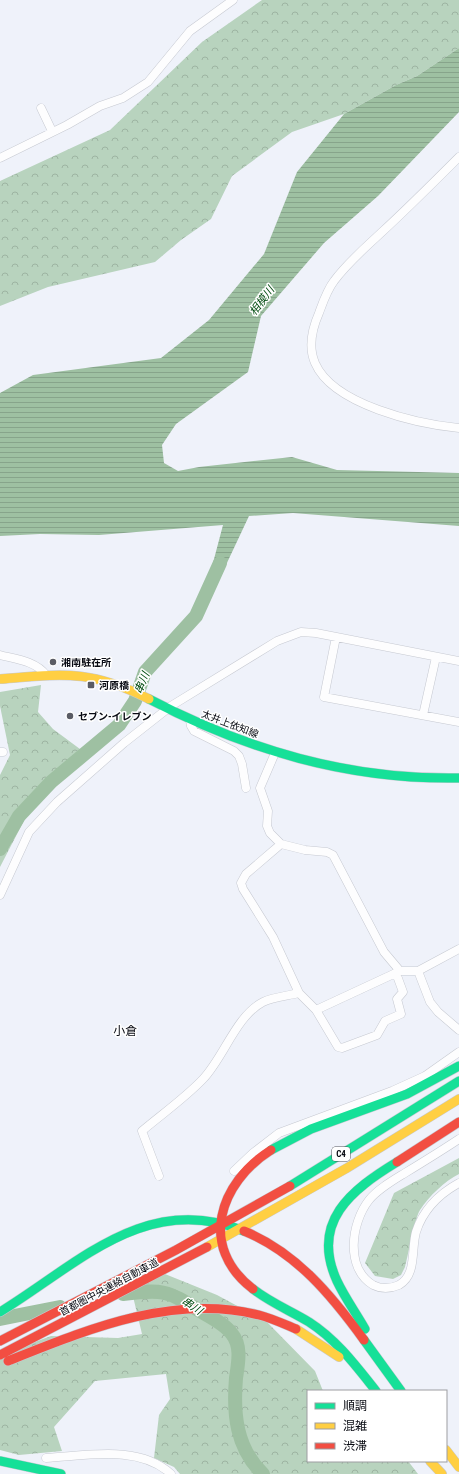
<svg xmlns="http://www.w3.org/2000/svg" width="459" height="1474" font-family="'Roboto Condensed','Noto Sans JP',sans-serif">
<defs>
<pattern id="forest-crowns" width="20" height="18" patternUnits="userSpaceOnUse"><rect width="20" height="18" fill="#b8d3be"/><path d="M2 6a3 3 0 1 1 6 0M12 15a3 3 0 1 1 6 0" fill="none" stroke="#9db4a2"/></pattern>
<pattern id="water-rules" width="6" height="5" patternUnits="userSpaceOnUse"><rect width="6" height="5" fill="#9ec0a2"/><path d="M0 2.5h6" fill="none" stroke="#87a48b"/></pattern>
</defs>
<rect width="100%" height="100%" fill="#eff2fa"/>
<path fill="url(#forest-crowns)" d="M262,0h197v48l-42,28 -21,9 -52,29 -52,18 -60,44 -21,43 -30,21 -26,22 -107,25 -48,19v-125l110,-51 92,-88z
M41,685l-3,27 15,17 31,23 -54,57 -30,58v-92l10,-20 -10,-49v-14z
M459,1158v16c-14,7 -30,22 -39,36 -5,7 -12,46 -15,57l-4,8 -8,4 -18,-3 -10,-13 29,-70z
M160,1272l57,23 50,27 48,49 8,20h-15v70h100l10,13h-238l-6,-7 -20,-9 5,-43 11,-16 -4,-25 -71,7 -41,46 8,24 -43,4 -19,-5v-95l51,-19 67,2 24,-4 -12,-50z"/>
<path fill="url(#water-rules)" d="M459,48v64l-81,84 -54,47 -63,73 -13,56 -72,52 -14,21 2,18 14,8 21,-4 93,-10 45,13 122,3v53l-166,-13 -44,3 -31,66 -9,-4 14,-53 -124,10 -59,-1 -40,2v-143l33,-18 128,-17 48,-38 55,-66 33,-82 47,-58 52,-29 21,-9z"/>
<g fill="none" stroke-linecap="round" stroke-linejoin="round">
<path stroke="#9ec0a2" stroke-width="14" d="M0,849l19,-33 32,-34 68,-57 16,-24 10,-29 51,-56 24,-53
M123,1294c40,-5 43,-4 77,17 10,6 25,13 32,23 10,12 6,30 4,44 -3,36 0,70 27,96
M0,1319l60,-12"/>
<defs>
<path id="street" d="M41,108l11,23
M459,157c-25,25 -50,50 -76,74 -17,16 -35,31 -49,50 -7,9 -11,21 -15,32 -7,16 -11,34 -4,50 18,42 103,61 144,65
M0,158l67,-33 33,-19 23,-8 25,-16 42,-51 43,-31
M336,637l-12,60 135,25
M0,655c15,4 36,6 46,20
M423,715l13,-58
M190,720l1,6 3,5 40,20 5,5 3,8 4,24
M0,752h3
M275,753l-15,35 8,23 -1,15 3,7 11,11 24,6 22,2 6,3 51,97 16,19
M281,844l-35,30 -5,9 2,6 30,48 26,56 17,17 84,-39h18l41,-22
M0,895l29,-63 28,-30 67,-59 47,-37 106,-65 24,-9 15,1 143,28
M418,971l12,31 8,10 21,18
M316,1010l22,37 4,1 35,-13 8,-14 16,-7 -4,-15 6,-7 -7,-19
M459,1139c-18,12 -36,23 -54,34 -13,8 -27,16 -36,27 -18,23 -24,68 4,85 8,4 17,4 26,0 18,-10 12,-36 17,-53 7,-22 23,-38 43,-49
M234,1171l19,-18 26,-20 113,-42 33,-15 34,-24
M159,1176l-17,-45c20,-17 43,-33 61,-52 21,-22 33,-63 60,-77 10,-5 24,-6 36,-9
M46,1458c39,-2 93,-14 125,16"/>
<path id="fast" d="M149,699c98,51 199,81 310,79
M271,1150l40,-21 96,-35 52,-28
M290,1186l169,-105
M253,1289c18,14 38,22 56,33 28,18 47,44 67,69
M0,1312c77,-47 146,-121 244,-81
M365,1329c-9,-16 -20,-31 -28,-48 -27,-59 14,-91 60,-119
M364,1340l37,51
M0,1461l61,13"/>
<path id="slow" d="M0,679c63,-5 90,-10 149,20
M207,1247l140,-79 112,-69
M296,1329l43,28
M446,1450l13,17
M430,1461l12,13"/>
<path id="jam" d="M397,1162l62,-40
M244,1231c52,21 88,65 120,109
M253,1289c-55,-42 -34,-106 18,-139
M0,1341l176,-91 114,-64
M0,1355l207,-108
M8,1361c78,-31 165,-68 251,-46 12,3 25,9 37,14"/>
</defs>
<use href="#street" stroke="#c6c9d1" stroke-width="9"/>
<use href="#fast" stroke="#c6c9d1" stroke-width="10"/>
<use href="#slow" stroke="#c6c9d1" stroke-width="10"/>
<use href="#jam" stroke="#c6c9d1" stroke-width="10"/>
<use href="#street" stroke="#fdfdfe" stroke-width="8"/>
<use href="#fast" stroke="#16e098" stroke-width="9"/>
<use href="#slow" stroke="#ffcf43" stroke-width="9"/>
<use href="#jam" stroke="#f24e42" stroke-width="9"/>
</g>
<g fill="#5a5c64" stroke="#fff" stroke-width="1.5">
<circle cx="53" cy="662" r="4"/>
<rect x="87" y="681" width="8" height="8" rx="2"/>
<circle cx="70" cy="716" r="4"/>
</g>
<g text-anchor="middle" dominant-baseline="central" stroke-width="3" stroke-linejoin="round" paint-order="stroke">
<rect fill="#fff" stroke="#53545a" stroke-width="1" x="332" y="1147" width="18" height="14" rx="3"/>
<g font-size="9" font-weight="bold" fill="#090b13">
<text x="341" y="1154">C4</text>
</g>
<g font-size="10" font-weight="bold" fill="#090b13" stroke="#fff" text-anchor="start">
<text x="61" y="662">湘南駐在所</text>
<text x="99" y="685">河原橋</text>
<text x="78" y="716">セブン-イレブン</text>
</g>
<g font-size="10" fill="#090b13" stroke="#fff">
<text transform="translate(230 724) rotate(21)">太井上依知線</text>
<text transform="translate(109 1287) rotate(-28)">首都圏中央連絡自動車道</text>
</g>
<g font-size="11" font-style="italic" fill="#004b0f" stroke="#fff">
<text transform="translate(262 301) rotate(-53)">相模川</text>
<text transform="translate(142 683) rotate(-67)">串川</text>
<text transform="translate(192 1306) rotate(33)">串川</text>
</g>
<g font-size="12" fill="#090b13" stroke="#fff">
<text x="125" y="1031">小倉</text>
</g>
</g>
<rect x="307" y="1390" width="140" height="72" fill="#ffffff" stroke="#9d9da1"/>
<rect x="315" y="1403" width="20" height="6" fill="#16e098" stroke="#9d9da1"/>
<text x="343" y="1410" font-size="12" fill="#090b13">順調</text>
<rect x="315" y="1423" width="20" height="6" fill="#ffcf43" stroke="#9d9da1"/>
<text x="343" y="1430" font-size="12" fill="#090b13">混雑</text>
<rect x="315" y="1443" width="20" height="6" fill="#f24e42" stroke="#9d9da1"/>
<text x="343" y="1450" font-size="12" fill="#090b13">渋滞</text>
</svg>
